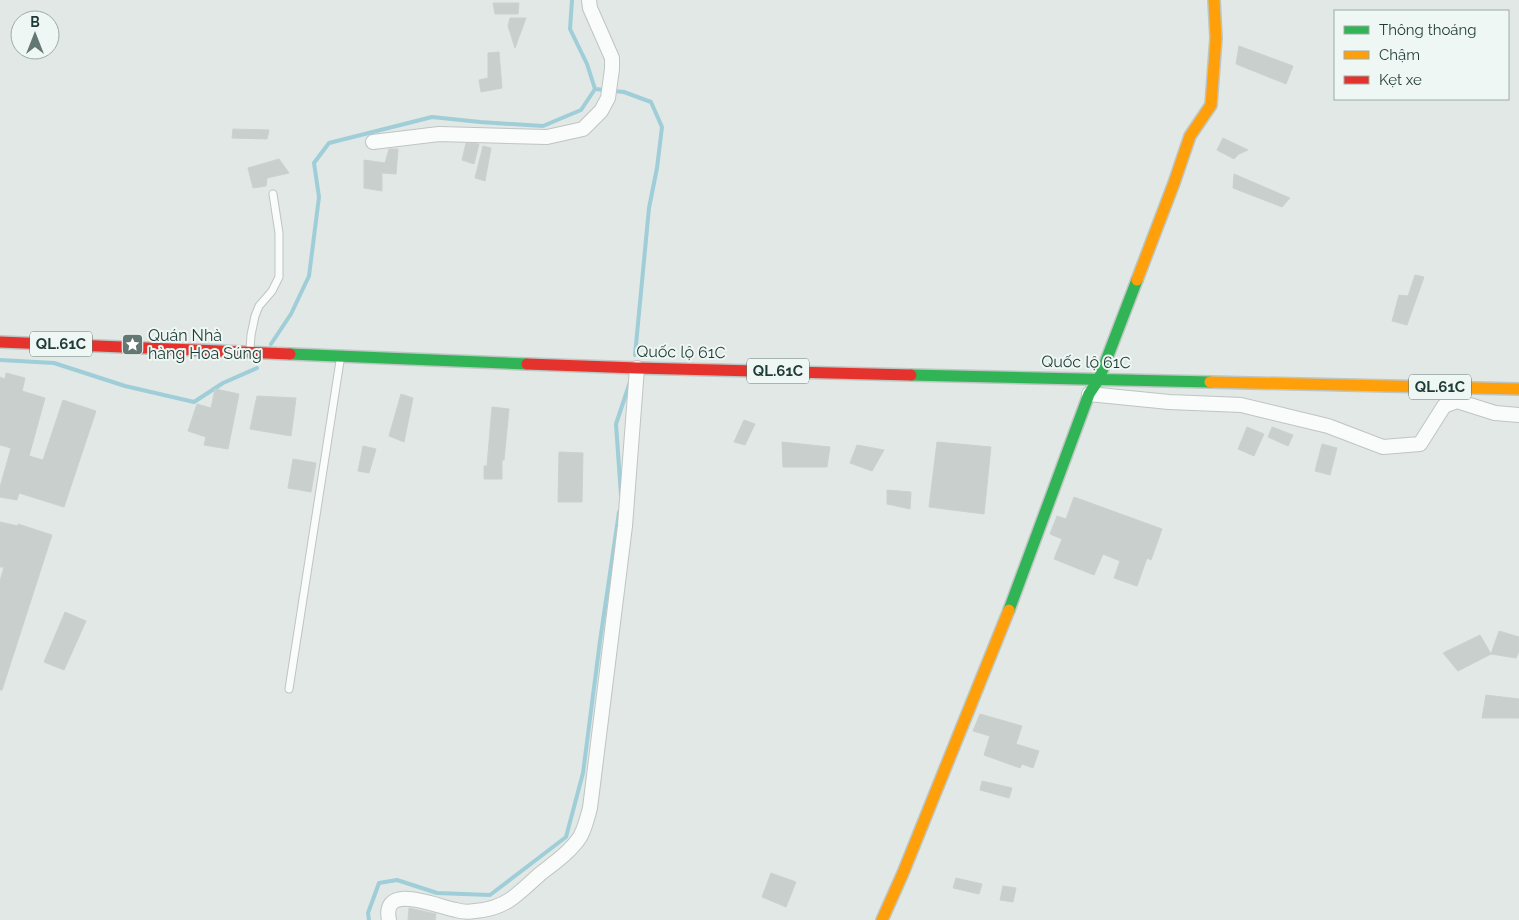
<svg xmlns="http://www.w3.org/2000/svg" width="1519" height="920" font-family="Raleway,sans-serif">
<rect width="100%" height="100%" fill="#e1e8e5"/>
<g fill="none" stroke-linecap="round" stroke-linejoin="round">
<path stroke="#9fced8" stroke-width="4" d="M595,89l29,3 27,10 11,25 -5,41 -8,40 -14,147
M271,344l20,-30 18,-38 10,-79 -5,-34 15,-20 103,-26 48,5 63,4 38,-16 14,-21 -8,-25 -17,-35 2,-29
M0,360l54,3 71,23 69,16 29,-19 34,-15
M621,495l-5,-71 14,-42
M369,920l-1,-7 11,-30 18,-3 40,13 53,2 76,-58 17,-64 17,-132 19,-129"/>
</g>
<path fill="#c9cfcd" stroke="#cad1ce" d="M493,3h26l-1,11h-23z
M510,18h16l-11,30 -7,-22z
M1239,46l54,20 -7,18 -50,-20z
M499,52l3,36 -21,4 -2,-12 9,-2v-25z
M233,129l36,1 -2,9 -35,-1z
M1223,138l25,12 -9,4 -5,5 -17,-9z
M466,143l13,1 -5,20 -12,-4z
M483,146l8,2 -6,33 -10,-3z
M389,149h9l-2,25 -14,-1v18l-18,-3v-28l21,3z
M279,159l10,14 -22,5 -1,8 -13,2 -5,-20z
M1234,174l56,24 -8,9 -49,-19z
M1415,275l9,2 -17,48 -15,-4 7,-26 9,1z
M6,373l19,5 -3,13 23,7 -16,58 14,4 20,-60 33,11 -32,96 -45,-14 -2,7 -17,-3v-10l11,-39 -11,-3v-68l5,2z
M215,389l24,5 -11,55 -24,-4 2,-8 -18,-6 9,-27 14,4z
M401,394l12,4 -9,44 -15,-6z
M257,396l39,2 -5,38 -41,-7z
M492,407l17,2 -5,51h-2v19h-18v-13h3z
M744,420l11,4 -10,21 -11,-3z
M1247,427l17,7 -10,22 -16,-7z
M1272,427l21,8 -5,11 -20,-9z
M782,442l48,5 -3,20h-44z
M937,442l54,5 -7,67 -55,-7z
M1322,444l15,4 -7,27 -15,-4z
M857,445l27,5 -12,21 -22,-8z
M363,446l13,3 -7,24 -11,-2z
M559,452l24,1 -1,49h-24z
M293,459l23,4 -5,29 -23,-4z
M887,490l24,2 -1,17 -23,-5z
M1074,497l88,32 -11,31 -4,-2 -10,28 -23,-8 6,-17 -17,-7 -9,21 -40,-16 8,-20 -12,-5 7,-18 9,3z
M0,522l18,4v-2l34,11 -50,155h-2v-109l4,-14h-4z
M65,612l21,9 -22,49 -20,-8z
M1499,631l20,6v14l-3,7 -25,-4z
M1480,635l11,19 -33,17 -15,-18z
M1486,695l33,4v19h-37z
M980,714l42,12 -6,18 23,7 -6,17 -11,-4 -2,4 -36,-13 6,-19 -17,-5z
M982,781l30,7 -3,10 -29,-8z
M771,873l25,9 -10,25 -24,-10z
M956,878l26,6 -3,10 -26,-6z
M1003,886l13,2 -3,14 -13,-2z
M409,908l27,6 -1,6h-27z"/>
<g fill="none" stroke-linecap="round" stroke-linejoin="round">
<defs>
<path id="lane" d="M250,349l1,-14 4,-19 4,-10 13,-15 7,-14v-44l-6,-39
M289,689l51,-328"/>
<path id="street" d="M373,142l66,-8 108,3 36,-8 18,-18 7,-13 4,-29v-11l-22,-50 -1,-8
M1089,394l80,8 72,3 87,21 55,21 37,-3 24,-38 13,-5 38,12 24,2
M389,920c-8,-39 49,-13 67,-10 6,2 13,2 19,1 12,-1 26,-5 36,-12 10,-7 20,-17 29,-25 14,-11 30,-22 40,-37 5,-9 7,-18 10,-29l35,-282 12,-158"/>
<path id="fast" d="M290,354l237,10
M911,375l299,7
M1009,610l80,-216 10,-15 38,-99"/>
<path id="slow" d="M1137,280l37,-97 16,-47 21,-31 5,-67 -2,-38
M1210,382l309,7
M882,920l21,-47 106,-263"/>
<path id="jam" d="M0,342l290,12
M527,364l110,4 274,7"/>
</defs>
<use href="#lane" stroke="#bec5c2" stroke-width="9"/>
<use href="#street" stroke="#bec5c2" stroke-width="16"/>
<use href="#fast" stroke="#bdc6c3" stroke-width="14"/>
<use href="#slow" stroke="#bdc6c3" stroke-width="14"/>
<use href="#jam" stroke="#bdc6c3" stroke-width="14"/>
<use href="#lane" stroke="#fafcfb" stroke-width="7"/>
<use href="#street" stroke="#fafcfb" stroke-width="14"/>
<use href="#fast" stroke="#30b455" stroke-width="11"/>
<use href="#slow" stroke="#ff9f0a" stroke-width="11"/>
<use href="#jam" stroke="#e5322d" stroke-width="11"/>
</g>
<defs>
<symbol id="sight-square" viewBox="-11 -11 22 22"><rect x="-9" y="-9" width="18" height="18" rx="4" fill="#637873" stroke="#eff7f4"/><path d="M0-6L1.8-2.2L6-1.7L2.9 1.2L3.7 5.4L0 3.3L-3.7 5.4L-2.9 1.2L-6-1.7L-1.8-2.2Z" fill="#fff"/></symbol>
</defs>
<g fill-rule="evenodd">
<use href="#sight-square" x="120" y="332" width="25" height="25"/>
</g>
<g text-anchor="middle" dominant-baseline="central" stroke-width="4" stroke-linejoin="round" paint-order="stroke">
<g fill="#eff7f4" stroke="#5d736e" stroke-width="1">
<rect x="30" y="331.5" width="62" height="25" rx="4"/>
<rect x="747" y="358.5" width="62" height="25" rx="4"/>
<rect x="1409" y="374.5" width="62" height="25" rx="4"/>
</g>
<g font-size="15" font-weight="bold" fill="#1f3b35">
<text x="61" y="344">QL.61C</text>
<text x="778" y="371">QL.61C</text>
<text x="1440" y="387">QL.61C</text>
</g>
<g font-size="16" fill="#1f3b35" stroke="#eff7f4" text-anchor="start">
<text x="148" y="335">Quán Nhà<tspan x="148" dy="18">hàng Hoa Súng</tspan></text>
</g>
<g font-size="16" fill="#1f3b35" stroke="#eff7f4">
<text transform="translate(681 352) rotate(1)">Quốc lộ 61C</text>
<text transform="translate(1086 362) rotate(1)">Quốc lộ 61C</text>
</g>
</g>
<rect x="1334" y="10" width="175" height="90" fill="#eff7f4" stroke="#9caca8"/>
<rect x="1344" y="26" width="25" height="8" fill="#30b455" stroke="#9caca8"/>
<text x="1379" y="35" font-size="15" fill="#1f3b35">Thông thoáng</text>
<rect x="1344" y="51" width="25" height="8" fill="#ff9f0a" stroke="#9caca8"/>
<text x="1379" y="60" font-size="15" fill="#1f3b35">Chậm</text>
<rect x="1344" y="76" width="25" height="8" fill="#e5322d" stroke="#9caca8"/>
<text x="1379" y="85" font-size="15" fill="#1f3b35">Kẹt xe</text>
<g transform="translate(35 35)"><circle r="24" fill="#eff7f4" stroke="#9caca8"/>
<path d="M0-4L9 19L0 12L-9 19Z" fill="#637873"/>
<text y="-8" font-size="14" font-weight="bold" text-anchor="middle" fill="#1f3b35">B</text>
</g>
</svg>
